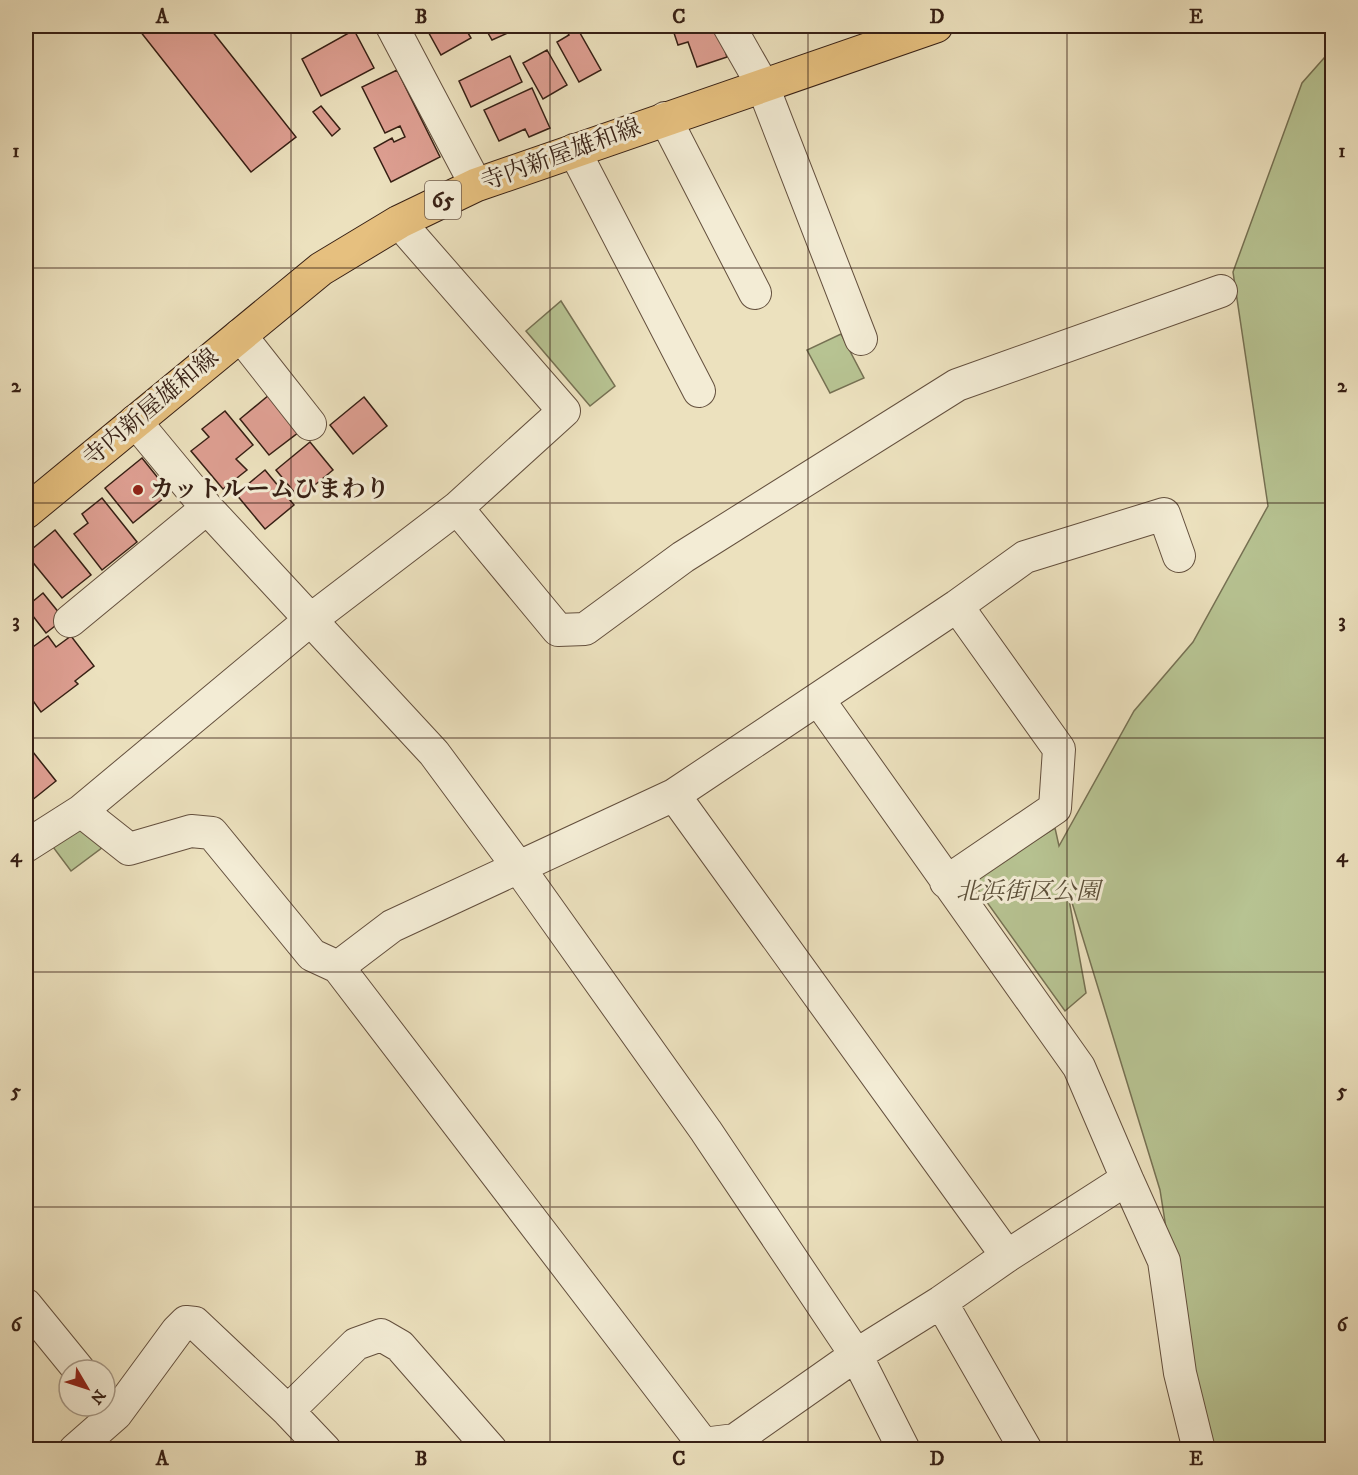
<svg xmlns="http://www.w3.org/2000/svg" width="1358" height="1475" font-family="'IM FELL DW Pica','Noto Serif JP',serif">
<rect width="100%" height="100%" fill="#ece1be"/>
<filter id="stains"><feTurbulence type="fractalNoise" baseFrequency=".00333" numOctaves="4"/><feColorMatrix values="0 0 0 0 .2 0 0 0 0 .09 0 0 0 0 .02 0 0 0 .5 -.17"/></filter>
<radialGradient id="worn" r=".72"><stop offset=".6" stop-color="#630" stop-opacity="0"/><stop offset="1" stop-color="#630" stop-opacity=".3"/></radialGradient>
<path fill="#b7c392" stroke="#767153" stroke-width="1.5" d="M1332,49v1400h-121l-20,-62 -31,-197 -94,-307 20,110 -21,18 -94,-131 84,-52 4,18 75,-135 59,-69 75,-136 -35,-234 69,-189z
M561,301l54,85 -25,20 -64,-75z
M841,334l23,44 -34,15 -23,-43z
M85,823l18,24 -32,24 -18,-24z"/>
<path fill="#de9f92" stroke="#361f14" stroke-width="1.5" d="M136,26h72l88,111 -45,35z
M425,26h39l7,12 -30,17z
M484,26h34l1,2 -27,12z
M563,26h13l25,44 -22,12 -22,-40 12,-7z
M676,26h29l2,4 10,-3 10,30 -30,10 -9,-25 -10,3 -4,-12 4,-1z
M354,30l20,38 -53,28 -19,-37z
M547,50l20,35 -24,14 -20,-36z
M510,56l12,26 -51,25 -12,-26z
M397,70l43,87 -49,25 -17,-34 18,-10 2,4 11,-5 -5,-11 -15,7 -23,-46z
M532,88l18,40 -21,9 -4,-8 -26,12 -15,-31z
M321,106l19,23 -8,7 -19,-24z
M269,395l30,37 -30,23 -29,-36z
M364,397l23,29 -34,28 -23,-29z
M225,411l28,34 -17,14 11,11 -24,19 -32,-38 18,-14 -7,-8z
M310,442l23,28 -34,28 -23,-28z
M142,458l28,35 -37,30 -28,-35z
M265,470l29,35 -29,24 -29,-35z
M102,498l35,44 -35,28 -28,-36 14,-11 -6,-9z
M55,530l36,45 -29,23 -36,-44z
M43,593l21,26 -18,14 -20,-26z
M48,636l8,11 15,-11 23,30 -19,15 3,3 -37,28 -15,-21v-45l1,-1 3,4z
M29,747l27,34 -30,24v-55z"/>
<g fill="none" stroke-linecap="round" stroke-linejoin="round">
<defs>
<path id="street" d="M392,26l84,159
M729,26l33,58 99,255
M665,118l90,175
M574,150l125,241
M240,335l70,89
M135,421l72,87 227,245 85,115 187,263 150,224 48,95
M457,508l101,122 27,-1 98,-72 274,-172 264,-94
M70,621l137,-113
M818,699l261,368 48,112 37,82 16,112 19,77
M674,795l333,461
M81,811l48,38 62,-18 21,2 100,122 26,12
M26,846l55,-35 228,-190 148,-113 107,-97 -165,-189
M946,882l109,-74 4,-59 -102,-143
M941,1302l85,148
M26,1305l53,65
M288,1411l68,-67 25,-9 19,11 91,104
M116,1414l61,-83 9,-9 9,1 93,88 37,39
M735,1440l-32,4 -365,-477 54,-41 282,-131 283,-189 68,-49 139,-43 15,42
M75,1450l41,-36 -11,-13
M741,1450l-6,-10 121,-85 85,-53 66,-46 120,-77"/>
<path id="primary" d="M26,512l295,-243 78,-47 77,-37 460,-159"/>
</defs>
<use href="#street" stroke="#64503e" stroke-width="34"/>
<use href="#primary" stroke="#361f14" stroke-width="35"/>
<use href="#street" stroke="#f3ecd5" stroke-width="32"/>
<use href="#primary" stroke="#e6c07f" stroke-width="33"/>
</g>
<path fill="none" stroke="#361f14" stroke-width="1.5" stroke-opacity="0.55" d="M291,26v1424M550,26v1424M808,26v1424M1067,26v1424M26,268h1306M26,503h1306M26,738h1306M26,972h1306M26,1207h1306"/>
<circle fill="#8f2418" stroke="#f3ecd5" stroke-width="2" cx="138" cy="490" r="6"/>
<g text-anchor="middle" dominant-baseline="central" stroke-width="6" stroke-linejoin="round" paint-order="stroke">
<rect fill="#f3ecd5" stroke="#6f5c4e" stroke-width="1.5" x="425" y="181" width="36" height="38" rx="4.5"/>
<g font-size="22" font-weight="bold" fill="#361f14">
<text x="443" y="200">65</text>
</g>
<g font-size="24" fill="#361f14" stroke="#f3ecd5">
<text transform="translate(561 155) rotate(-20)">寺内新屋雄和線</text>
<text transform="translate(151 408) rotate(-40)">寺内新屋雄和線</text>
</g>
<g font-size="24" font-weight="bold" fill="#361f14" stroke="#f3ecd5" text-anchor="start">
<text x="150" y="490">カットルームひまわり</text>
</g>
<g font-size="24" font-style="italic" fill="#5d503a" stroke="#f3ecd5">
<text x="1028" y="892">北浜街区公園</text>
</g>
</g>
<rect width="1358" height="1475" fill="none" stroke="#ece1be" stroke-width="66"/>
<g transform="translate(87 1388) rotate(129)"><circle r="28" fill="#f3ecd5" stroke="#a79a88" stroke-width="1.5"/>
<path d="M0-4.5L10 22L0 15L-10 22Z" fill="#8f2418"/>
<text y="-9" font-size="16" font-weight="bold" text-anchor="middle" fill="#361f14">N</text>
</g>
<rect x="33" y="33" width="1292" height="1409" fill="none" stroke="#361f14" stroke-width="2"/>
<g font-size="20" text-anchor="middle" font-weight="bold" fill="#361f14">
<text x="162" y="23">A</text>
<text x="421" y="23">B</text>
<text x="679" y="23">C</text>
<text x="937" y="23">D</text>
<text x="1196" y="23">E</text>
<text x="16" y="157">1</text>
<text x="1342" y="157">1</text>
<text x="16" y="392">2</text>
<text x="1342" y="392">2</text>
<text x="16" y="627">3</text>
<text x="1342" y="627">3</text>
<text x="16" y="862">4</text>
<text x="1342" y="862">4</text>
<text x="16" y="1097">5</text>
<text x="1342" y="1097">5</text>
<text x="16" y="1331">6</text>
<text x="1342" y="1331">6</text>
<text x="162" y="1465">A</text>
<text x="421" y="1465">B</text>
<text x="679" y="1465">C</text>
<text x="937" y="1465">D</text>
<text x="1196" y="1465">E</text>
</g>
<rect width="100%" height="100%" filter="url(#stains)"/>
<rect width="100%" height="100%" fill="url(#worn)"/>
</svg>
